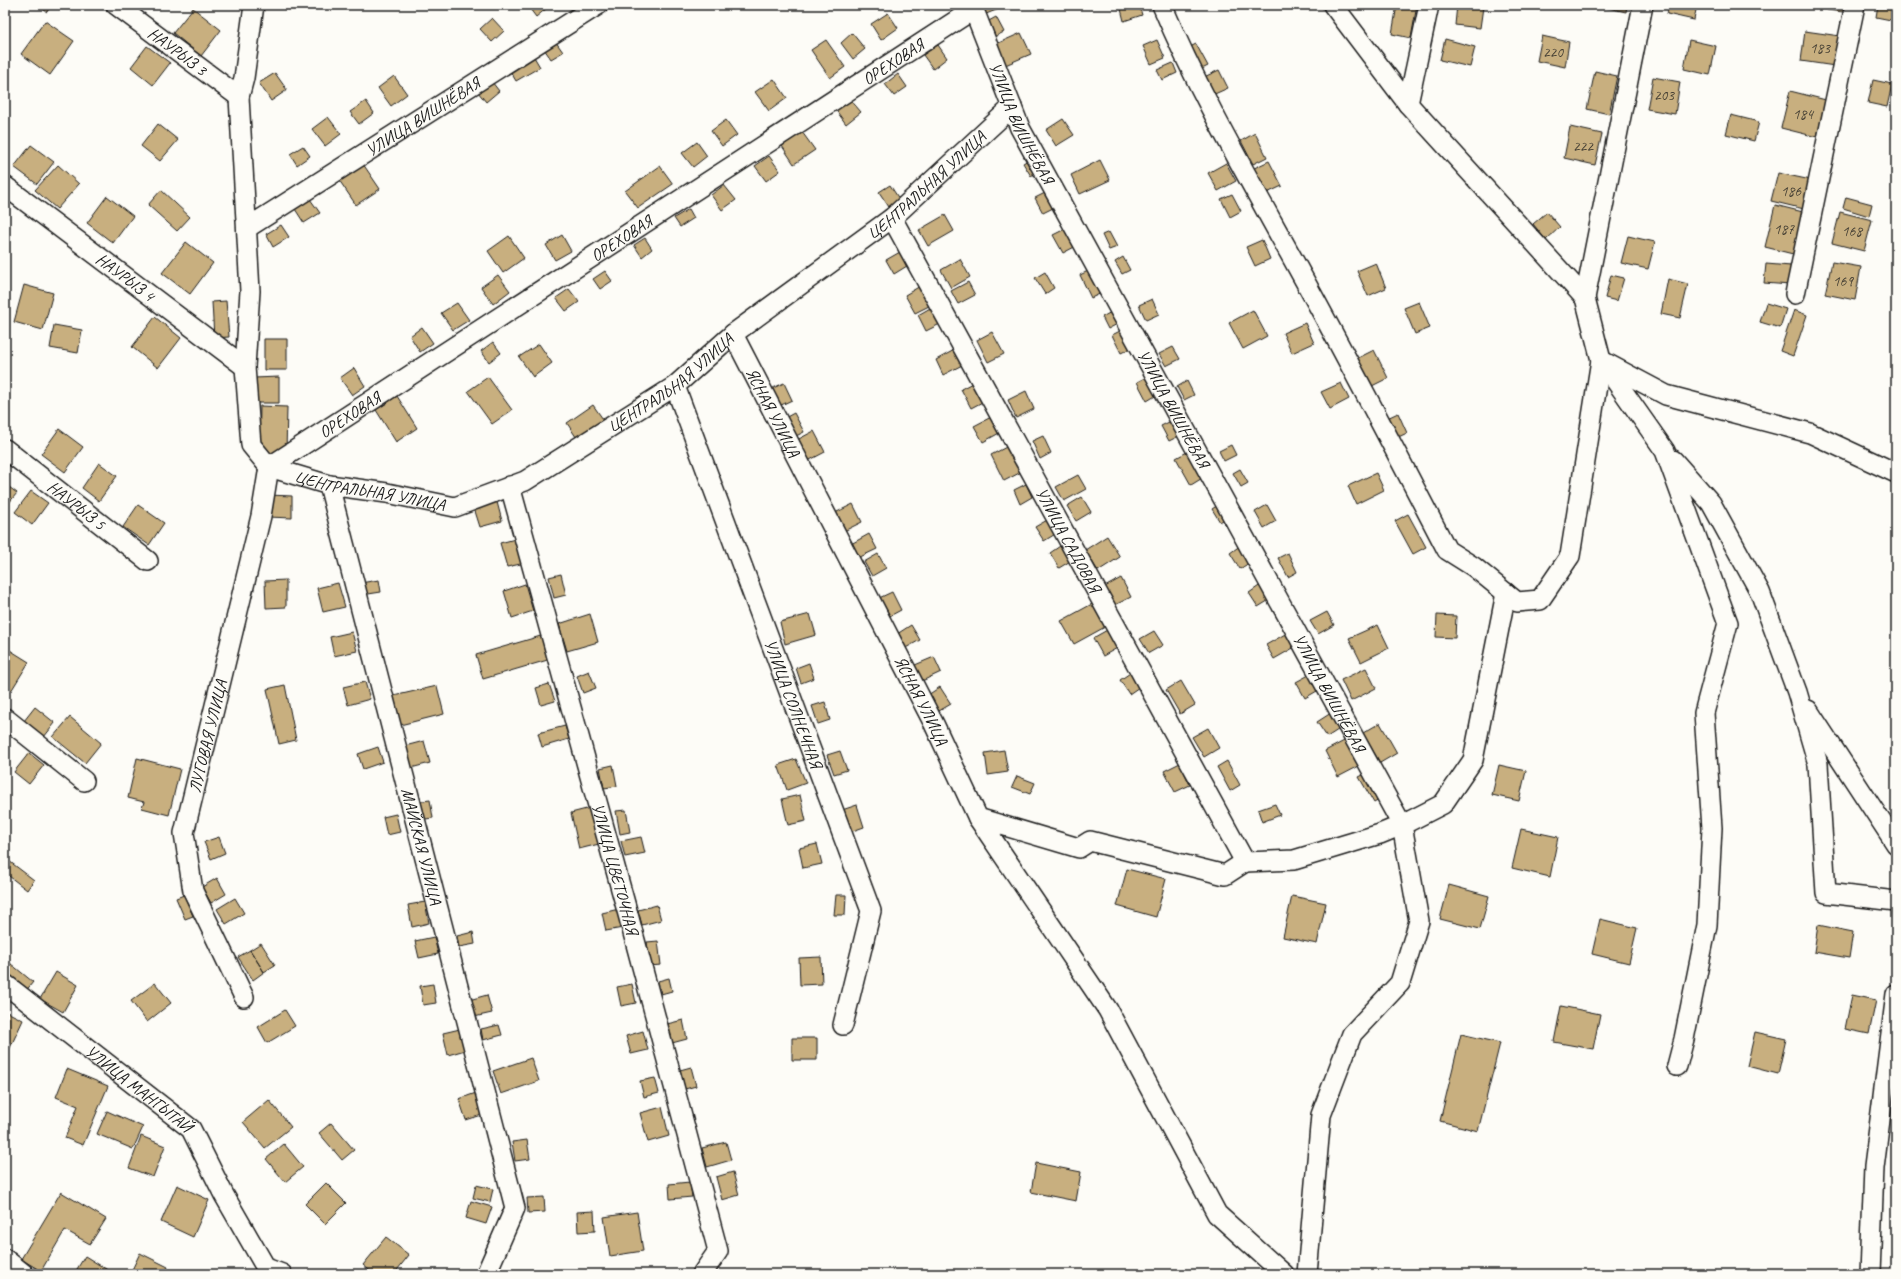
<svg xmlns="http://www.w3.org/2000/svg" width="1901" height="1279" font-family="Caveat,sans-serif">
<rect width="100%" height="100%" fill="#fdfcf7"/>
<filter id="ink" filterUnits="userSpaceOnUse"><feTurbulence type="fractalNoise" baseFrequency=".025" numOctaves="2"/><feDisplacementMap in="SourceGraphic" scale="8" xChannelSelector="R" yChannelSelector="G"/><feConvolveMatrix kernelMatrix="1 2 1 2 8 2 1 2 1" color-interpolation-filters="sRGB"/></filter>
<g filter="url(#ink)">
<path fill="#c8af7f" stroke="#1c1c1c" d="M37,5h14l-4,7z
M527,5h18l2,3 -11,9z
M919,5h9l-7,4z
M983,5h26l-23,9z
M1120,5h19l3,10 -18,6z
M1397,5h20l-6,33 -19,-4z
M1457,5l26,2 -3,21 -25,-3z
M1599,5h28l-1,7 -27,-6z
M1669,5h28l-3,15 -27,-6z
M1827,5h17l-1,7 -16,-2z
M1878,5h18v16l-20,-4z
M193,8l28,22 -20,26 -28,-23z
M888,13l10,15 -17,12 -10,-16z
M996,17l8,15 -10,5 -7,-15z
M492,18l12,13 -12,11 -12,-13z
M45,21l29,20 -24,34 -29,-21z
M1805,31l35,5 -5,30 -34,-5z
M852,33l13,16 -12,10 -12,-16z
M1021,33l10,21 -28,12 -9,-21z
M1542,36l27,6 -4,25 -28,-6z
M553,38l10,14 -12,7 -9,-13z
M1445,39l30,8 -5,20 -30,-7z
M826,40l19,27 -15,11 -19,-28z
M1157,40l8,18 -14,6 -8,-18z
M1689,40l27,6 -6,29 -26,-6z
M1196,44l12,22 -8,4 -12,-22z
M938,45l9,13 -14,11 -10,-14z
M147,46l23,17 -17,22 -22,-18z
M530,50l10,17 -24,14 -10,-17z
M1173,63l4,10 -15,7 -5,-10z
M1219,70l9,18 -20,9 -8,-18z
M1595,71l22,5 -8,38 -22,-5z
M275,73l12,17 -16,11 -12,-18z
M898,74l9,13 -13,9 -9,-12z
M394,76l13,18 -16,12 -13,-18z
M1653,77l27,5 -5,32 -28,-5z
M774,79l13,19 -18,13 -14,-19z
M1873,80l19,4 -5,23 -19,-4z
M492,82l7,9 -13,11 -8,-10z
M1790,91l36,9 -9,37 -36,-9z
M849,98l12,14 -15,12 -11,-15z
M366,101l8,12 -15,11 -9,-12z
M1731,115l28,7 -5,19 -28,-7z
M328,117l13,17 -16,12 -13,-17z
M1063,119l11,16 -18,11 -10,-16z
M726,120l11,15 -15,11 -11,-15z
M158,124l20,16 -18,21 -19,-15z
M1570,127l32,7 -7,31 -31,-7z
M802,132l13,18 -21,14 -12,-18z
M1255,133l12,24 -14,7 -12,-23z
M5,142l4,3 -4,5z
M697,142l10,14 -14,11 -11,-14z
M31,145l23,17 -17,22 -23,-17z
M303,146l7,10 -13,9 -7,-11z
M769,156l11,15 -14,10 -11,-15z
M1035,156l7,13 -11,7 -8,-13z
M1100,160l10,20 -30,14 -9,-19z
M361,161l19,28 -24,16 -19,-28z
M1269,161l13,25 -19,9 -13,-25z
M1226,163l10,18 -18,10 -10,-18z
M58,165l21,19 -22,25 -22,-19z
M660,166l13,18 -35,24 -13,-17z
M1778,173l33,7 -7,29 -33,-8z
M724,185l12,15 -14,10 -11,-15z
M890,185l9,14 -10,8 -10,-15z
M161,190l29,27 -13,14 -29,-26z
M1051,190l8,15 -16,8 -8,-15z
M1232,194l9,17 -11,6 -9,-18z
M107,196l26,20 -20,27 -26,-20z
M1846,197l26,7 -3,12 -26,-8z
M310,199l10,14 -16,10 -9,-14z
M1775,205l28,7 -10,42 -28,-7z
M689,209l5,9 -14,9 -6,-9z
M1547,212l13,15 -14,13 -13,-16z
M1840,212l32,8 -8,31 -32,-8z
M945,215l9,16 -26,15 -9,-16z
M281,225l8,12 -16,10 -7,-13z
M1073,225l9,18 -19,10 -10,-18z
M1109,232l8,15 -8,3 -7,-15z
M562,235l9,16 -16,9 -9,-15z
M509,236l15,22 -21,15 -15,-22z
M1628,236l27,6 -7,27 -27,-6z
M645,238l7,11 -10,8 -8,-12z
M1262,240l8,19 -15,7 -9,-19z
M186,242l27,21 -23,31 -28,-21z
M900,252l7,14 -13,8 -8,-14z
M1123,257l7,13 -8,4 -7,-12z
M960,259l10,18 -19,11 -10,-18z
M1832,262l29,5 -6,33 -30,-6z
M1376,263l10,25 -18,8 -11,-25z
M1766,264l25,2 -1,19 -26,-2z
M1094,268l12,23 -15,7 -11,-23z
M605,271l7,10 -12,8 -7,-10z
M1045,272l9,16 -9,6 -10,-16z
M498,275l12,16 -17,13 -12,-17z
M1611,275l13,3 -7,23 -12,-3z
M1668,279l20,5 -8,34 -19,-4z
M968,282l7,13 -17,9 -7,-13z
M24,285l29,8 -10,37 -29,-8z
M922,285l11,19 -18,9 -10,-18z
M569,289l10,13 -13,9 -10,-13z
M1152,299l7,15 -13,6 -7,-15z
M226,301l3,36 -15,1 -2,-36z
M1419,302l11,26 -15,6 -11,-26z
M457,303l12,17 -16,10 -12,-17z
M1766,303l20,6 -6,19 -20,-6z
M932,307l8,17 -14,7 -8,-16z
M1115,310l6,12 -13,7 -6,-12z
M1253,310l14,26 -24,13 -14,-26z
M1794,310l13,5 -14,41 -13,-5z
M155,317l26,21 -23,30 -26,-21z
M1305,323l9,20 -22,10 -9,-20z
M54,325l28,5 -4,23 -28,-5z
M422,327l11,16 -13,9 -10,-16z
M1126,328l9,18 -14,7 -9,-18z
M992,332l12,22 -16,8 -11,-22z
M264,339h23v31h-23z
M493,342l8,11 -12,9 -8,-11z
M539,344l13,19 -19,14 -14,-20z
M1173,347l7,12 -14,7 -7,-12z
M958,348l8,15 -23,12 -7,-15z
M1374,350l14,28 -22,11 -14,-28z
M354,368l11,18 -13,9 -12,-17z
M1152,374l10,18 -15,9 -10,-19z
M279,377v26h-25v-25z
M488,377l24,33 -20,14 -24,-33z
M978,380l10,19 -17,9 -10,-19z
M1187,381l7,14 -10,5 -7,-13z
M784,383l8,17 -13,6 -8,-17z
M1341,383l8,16 -19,10 -9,-17z
M1026,391l8,18 -18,9 -8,-18z
M397,396l20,32 -21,14 -20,-32z
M593,405l12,17 -27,18 -11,-17z
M260,406l27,1 -1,46h-27z
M794,413l10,19 -12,6 -9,-19z
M1398,413l9,20 -15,7 -9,-20z
M995,415l8,16 -20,11 -9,-16z
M1177,418l8,15 -16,8 -8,-15z
M59,429l24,18 -18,25 -24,-18z
M814,431l11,21 -19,10 -11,-21z
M1043,436l8,17 -11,6 -8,-18z
M1014,443l13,26 -23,12 -13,-26z
M1231,445l5,10 -12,6 -5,-10z
M1189,451l15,26 -13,8 -15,-27z
M99,463l18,13 -18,25 -17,-13z
M1240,469l8,14 -7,4 -8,-14z
M1376,473l8,17 -28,14 -8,-18z
M1078,475l8,14 -22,12 -8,-14z
M5,484l12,9 -9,11 -3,-2z
M1026,484l6,13 -12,7 -6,-14z
M31,491l17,12 -16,22 -17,-13z
M268,495l24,1v22l-24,-1z
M1082,497l9,15 -15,9 -9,-15z
M497,502l5,19 -22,6 -6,-19z
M1221,503l9,12 -10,7 -8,-13z
M853,504l9,18 -18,9 -9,-18z
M138,505l26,18 -15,22 -26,-18z
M1267,505l9,16 -12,7 -9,-16z
M1408,514l18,33 -13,7 -18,-33z
M1049,519l8,14 -13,8 -9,-14z
M869,534l8,15 -19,9 -7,-14z
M1107,536l13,21 -22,14 -13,-21z
M519,538l6,25 -18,4 -7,-24z
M1244,543l11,16 -15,10 -10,-16z
M1063,544l9,16 -13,8 -9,-15z
M1288,553l9,19 -9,5 -10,-19z
M878,554l8,14 -14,8 -8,-14z
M561,574l5,21 -12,3 -5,-21z
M1121,578l10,19 -18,9 -10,-18z
M286,580v27l-20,1 -1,-27z
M379,580l2,12 -19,3 -2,-12z
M338,583l7,24 -22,5 -6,-24z
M525,584l8,27 -21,7 -8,-27z
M1262,584l9,15 -13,8 -9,-14z
M892,592l9,18 -15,8 -9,-19z
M1092,604l13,23 -31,17 -13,-23z
M1327,612l7,13 -16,9 -8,-13z
M590,614l8,28 -31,9 -8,-27z
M810,614l6,21 -31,9 -5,-22z
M1437,615l19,1 -1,22 -19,-1z
M911,625l9,15 -18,10 -8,-14z
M1378,625l11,23 -28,14 -12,-24z
M1109,629l10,18 -16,9 -10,-18z
M1154,631l9,14 -14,8 -9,-14z
M352,632l5,19 -23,5 -4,-19z
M1287,633l8,14 -21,12 -8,-14z
M544,635l7,24 -68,20 -7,-24z
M5,647l24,15 -18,29 -6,-4z
M934,657l7,15 -19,9 -7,-16z
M809,663l5,15 -13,5 -5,-15z
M1366,668l10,20 -25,13 -10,-21z
M589,671l7,17 -13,5 -6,-17z
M1133,671l9,14 -13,9 -9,-14z
M1309,675l8,16 -12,7 -9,-16z
M1181,681l14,24 -15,9 -14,-24z
M365,682l5,17 -22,6 -5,-18z
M549,684l6,17 -14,4 -5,-17z
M285,685l11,55 -17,4 -12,-55z
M437,686l7,28 -48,12 -7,-29z
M940,687l11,17 -12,7 -11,-16z
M825,702l5,18 -12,4 -6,-18z
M35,707l20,16 -11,14 -20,-16z
M1331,713l10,15 -14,9 -10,-15z
M70,717l31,26 -16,20 -32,-26z
M1380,723l17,30 -17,10 -17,-30z
M565,726l4,13 -27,8 -4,-14z
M1208,728l11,20 -15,9 -12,-20z
M1348,739l13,26 -23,12 -13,-26z
M424,741l6,22 -19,5 -6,-22z
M378,747l5,15 -20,7 -5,-15z
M1004,750l4,22 -20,3 -3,-22z
M840,751l7,19 -13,4 -7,-19z
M29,753l15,12 -15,19 -15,-12z
M137,758l43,11 -11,46 -27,-7 2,-6 -16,-4z
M796,759l10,24 -19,7 -9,-25z
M1227,761l13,24 -10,6 -13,-24z
M1180,763l10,22 -15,7 -11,-21z
M613,765l4,21 -13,2 -4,-20z
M1499,765l27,6 -7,30 -27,-6z
M1369,772l15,25 -10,6 -15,-26z
M1017,776l18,7 -5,11 -18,-7z
M800,795l6,26 -18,4 -6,-26z
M430,800l3,18 -15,2 -3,-18z
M1275,804l5,11 -18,7 -4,-12z
M857,805l7,22 -17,6 -8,-22z
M594,807l9,36 -24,6 -8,-36z
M626,810l4,22 -10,2 -4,-23z
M396,814l4,18 -13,3 -4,-18z
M1521,829l37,8 -8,40 -38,-9z
M219,837l6,16 -14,6 -7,-17z
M641,837l4,16 -20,4 -4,-16z
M817,844l5,20 -19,4 -4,-20z
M5,858l29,22 -7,10 -22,-17z
M1127,869l39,10 -10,38 -39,-11z
M217,878l9,16 -15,9 -9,-16z
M1449,885l40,11 -9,33 -40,-10z
M184,895l9,21 -8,3 -9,-21z
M836,895h10l-1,20h-11z
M1292,896l34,7 -9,41 -34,-7z
M235,898l9,15 -18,11 -9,-15z
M425,902l4,21 -17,4 -4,-22z
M657,905l4,15 -19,5 -4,-15z
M619,909l4,19 -17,3 -4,-18z
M1600,919l37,9 -8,35 -37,-9z
M1818,925l35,7 -4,26 -35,-6z
M473,932l2,12 -16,3 -2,-11z
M434,937l4,17 -19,4 -4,-17z
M658,941l3,24 -11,1 -3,-24z
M261,943l14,22 -11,7 -14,-22z
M250,950l14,22 -11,8 -15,-23z
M821,957l1,27 -22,1 -1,-27z
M5,959l28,23 -8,10 -20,-16z
M56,972l22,13 -15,27 -23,-13z
M669,978l3,13 -11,3 -3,-13z
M155,983l16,20 -24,19 -16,-21z
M433,984l3,19 -13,2 -3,-19z
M632,984l4,19 -15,3 -4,-19z
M487,995l5,18 -18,4 -5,-17z
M1852,995l24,5 -7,34 -24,-5z
M1561,1006l39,8 -7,35 -39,-7z
M285,1010l10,16 -28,17 -9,-16z
M5,1011l18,9 -14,30 -4,-1z
M683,1020l4,19 -15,4 -5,-19z
M499,1025l3,10 -19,5 -2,-11z
M460,1029l5,21 -17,5 -5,-22z
M643,1031l5,19 -17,4 -5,-18z
M1755,1032l31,7 -8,35 -31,-8z
M1461,1034l39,9 -22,88 -38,-10z
M792,1038h25v22h-25z
M531,1058l8,23 -38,13 -8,-23z
M691,1067l5,19 -11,3 -5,-19z
M67,1069l41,17 -25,59 -18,-7 13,-32 -22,-9z
M655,1078l4,15 -15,4 -4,-16z
M476,1093l6,22 -16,5 -7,-21z
M269,1100l22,27 -26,21 -22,-26z
M662,1107l7,29 -21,6 -8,-29z
M107,1111l36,16 -10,22 -36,-15z
M331,1123l23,27 -12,10 -23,-27z
M141,1136l24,10 -12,31 -24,-9z
M527,1140l3,19 -15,2 -3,-19z
M726,1142l5,18 -24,7 -5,-19z
M284,1144l19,23 -18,15 -19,-23z
M1036,1163l45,9 -5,29 -45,-9z
M733,1172l6,23 -17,5 -6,-23z
M690,1182l2,15 -22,2 -1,-15z
M326,1183l20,20 -21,21 -20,-20z
M177,1185l32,15 -16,37 -32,-15z
M476,1185l17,4 -3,13 -17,-4z
M61,1192l45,27 -16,25 -25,-14 -24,41 -20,-12z
M544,1197l1,15 -17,1 -1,-15z
M471,1201l21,6 -6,17 -20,-6z
M594,1211l1,20 -17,1 -1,-20z
M637,1212l6,39 -33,5 -6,-39z
M386,1237l23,18 -15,19h-20l-11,-9z
M140,1253l28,14 -3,7h-35z
M85,1256l29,18h-40z"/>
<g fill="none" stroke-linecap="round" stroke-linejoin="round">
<defs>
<g id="minor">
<path id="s1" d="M116,5l123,92"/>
<path d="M254,5l-10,73 -5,19 11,194 -5,76 6,78 18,22"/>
<path id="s2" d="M972,5l48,123 382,697 -22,9 -86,26 -49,2"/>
<path d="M1162,5c39,93 91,181 139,269 50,91 98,184 146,276l27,17 43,35 23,-2 30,-44 31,-196"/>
<path d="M1333,5l75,99 177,194 16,62 64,91 63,172 -24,90 8,115 -5,97 -23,114 -7,27"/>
<path d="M1408,104l21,-99"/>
<path id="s3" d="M5,186l240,181"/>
<path id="s4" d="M892,218l353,644"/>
<path id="s5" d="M247,228l351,-223"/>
<path d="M1795,294l60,-289"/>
<path d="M1585,298l58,-293"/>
<path id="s6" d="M733,334l201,390 44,94 101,30 11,-7 135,34 20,-13"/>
<path d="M1604,362l62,33 144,38 86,40"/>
<path id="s7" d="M675,386l196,525 -28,114"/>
<path id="s8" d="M5,449l143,112"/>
<path d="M1673,460l38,43 49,89 37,100 21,72 8,129 70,8"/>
<path id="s9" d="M269,467l60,18 58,8 68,14 70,-26 150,-95 58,-52 159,-116 120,-111"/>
<path id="s10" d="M269,467l705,-458"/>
<path id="s11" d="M329,485l186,723 -29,66"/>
<path id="s12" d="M510,486l119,432 89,333 -16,23"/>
<path d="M1808,710l88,134"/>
<path d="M5,718l79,63"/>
<path d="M978,818l130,192 109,204 67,60"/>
<path id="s13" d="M5,984l186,145 33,66 42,73 16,6"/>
<path id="s14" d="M244,997l-51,-106 -9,-58 77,-317 8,-49"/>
<path d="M5,1259l19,15"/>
<path d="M1307,1274l14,-159 31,-81 48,-51 19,-62 -17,-96 41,-21 30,-44 33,-167"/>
<path d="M1870,1274l4,-107 22,-173"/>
</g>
</defs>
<use href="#minor" stroke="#1c1c1c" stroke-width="22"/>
<use href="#minor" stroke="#fdfcf7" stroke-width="19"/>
</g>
</g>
<g text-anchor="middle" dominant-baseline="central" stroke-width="4" stroke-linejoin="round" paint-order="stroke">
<g font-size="15" fill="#474135">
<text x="1820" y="48">183</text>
<text x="1553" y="52">220</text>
<text x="1664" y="95">203</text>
<text x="1803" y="114">184</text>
<text x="1583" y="146">222</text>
<text x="1791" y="191">186</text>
<text x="1784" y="229">187</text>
<text x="1852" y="231">168</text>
<text x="1843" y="281">169</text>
</g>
<g font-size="17" fill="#1c1c1c" stroke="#fdfcf7">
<text stroke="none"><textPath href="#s1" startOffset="77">НАУРЫЗ 3</textPath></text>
<text stroke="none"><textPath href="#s10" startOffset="744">ОРЕХОВАЯ</textPath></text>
<text stroke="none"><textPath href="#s5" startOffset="208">УЛИЦА ВИШНЁВАЯ</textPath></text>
<text stroke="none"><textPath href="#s2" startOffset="128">УЛИЦА ВИШНЁВАЯ</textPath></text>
<text stroke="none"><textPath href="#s9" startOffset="765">ЦЕНТРАЛЬНАЯ УЛИЦА</textPath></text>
<text stroke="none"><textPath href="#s10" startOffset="420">ОРЕХОВАЯ</textPath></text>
<text stroke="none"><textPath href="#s3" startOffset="151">НАУРЫЗ 4</textPath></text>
<text stroke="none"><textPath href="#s9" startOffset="441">ЦЕНТРАЛЬНАЯ УЛИЦА</textPath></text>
<text stroke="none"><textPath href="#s2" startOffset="452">УЛИЦА ВИШНЁВАЯ</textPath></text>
<text stroke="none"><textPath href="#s6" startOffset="88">ЯСНАЯ УЛИЦА</textPath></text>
<text stroke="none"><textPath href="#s10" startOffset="96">ОРЕХОВАЯ</textPath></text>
<text stroke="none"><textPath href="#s9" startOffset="104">ЦЕНТРАЛЬНАЯ УЛИЦА</textPath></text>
<text stroke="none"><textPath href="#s8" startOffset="91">НАУРЫЗ 5</textPath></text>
<text stroke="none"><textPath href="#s4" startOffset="367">УЛИЦА САДОВАЯ</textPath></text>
<text stroke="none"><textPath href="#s2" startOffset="776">УЛИЦА ВИШНЁВАЯ</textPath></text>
<text stroke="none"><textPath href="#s6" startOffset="412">ЯСНАЯ УЛИЦА</textPath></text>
<text stroke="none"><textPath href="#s7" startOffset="339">УЛИЦА СОЛНЕЧНАЯ</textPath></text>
<text stroke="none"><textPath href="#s14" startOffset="276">ЛУГОВАЯ УЛИЦА</textPath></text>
<text stroke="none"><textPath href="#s11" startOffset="373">МАЙСКАЯ УЛИЦА</textPath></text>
<text stroke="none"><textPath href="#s12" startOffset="397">УЛИЦА ЦВЕТОЧНАЯ</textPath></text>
<text stroke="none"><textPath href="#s13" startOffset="170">УЛИЦА МАНГЫТАЙ</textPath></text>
</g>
</g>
<rect width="1901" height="1279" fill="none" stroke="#fdfcf7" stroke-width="20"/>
<rect x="10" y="10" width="1881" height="1259" fill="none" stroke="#1c1c1c" stroke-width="1.5" filter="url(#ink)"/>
</svg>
